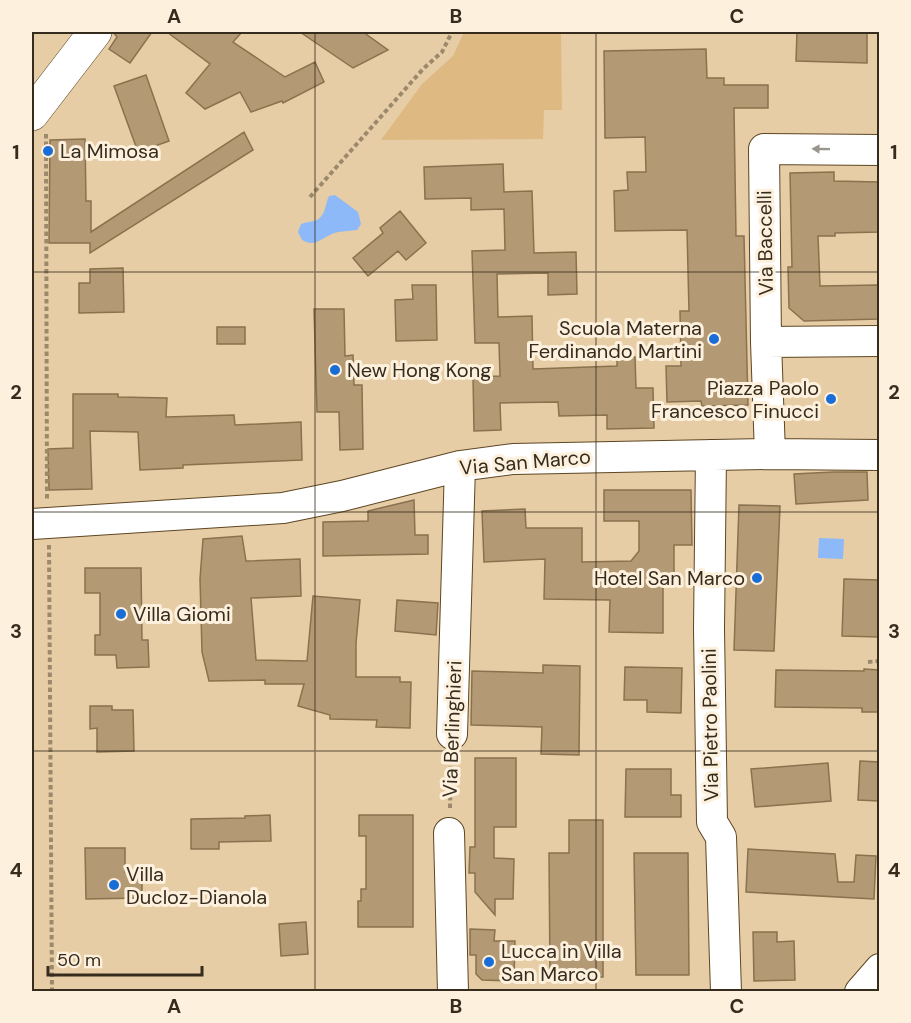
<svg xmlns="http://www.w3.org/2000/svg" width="911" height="1023" font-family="'DM Sans',sans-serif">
<rect width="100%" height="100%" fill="#e7cda6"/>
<path fill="#dfb982" d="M464,32h97l1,78h-18l-1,29 -162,1 41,-56 31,-28z"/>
<path fill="#8db9f8" d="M335,195l23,17 3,12 -4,6c-6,1 -13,1 -19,2 -15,3 -21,17 -36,8l-4,-8 3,-8c5,-2 11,-2 16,-4 9,-5 8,-16 12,-24z
M819,538l25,1 -1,20 -25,-1z"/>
<path fill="#b39a75" stroke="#8a724e" stroke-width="1.5" d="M113,32h39l-22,31 -21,-14 8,-12z
M167,32h75l-9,10 52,35 30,-15 9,20 -41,21 -1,-2 -31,11 -11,-20 -35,17 -19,-16 24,-29z
M300,32h63l25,18 -35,18z
M797,32h70v31l-71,-2z
M706,49l1,29h17v7h44v23h-34l2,128h8l4,169 -46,1 -1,-5 -34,1 -1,-36h15l-1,-55h9l-2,-81 -72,1 -1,-40 14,-1 -1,-18h19l-1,-35 -40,1 -1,-87z
M146,75l23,66 -31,11 -24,-66z
M244,132l9,18 -163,103v-10h-41l1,-103 35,-1 1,62h5v31z
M503,164l1,28 28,-1 2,62 42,-1 1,42 -29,1v-22l-51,1 1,43 34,-1 1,53 84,-3v-9h18l1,31h17l1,40 -47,1v-14l-48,1 -1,-14 -58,1 1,27 -27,1 -1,-54 27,-1 -1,-33h-24l-3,-92 33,-1 -1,-41 -33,1v-12l-46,1 -1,-32z
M834,172v9l45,1v50l-44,1v3h-17l2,50 59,-1v34l-75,2 -15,-13 -1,-41h4l-2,-94z
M400,211l26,32 -20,17 -8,-9 -30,25 -15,-18 30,-25 -3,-5z
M123,268l1,44 -45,1v-30h11v-14z
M412,285h24l1,55 -41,1 -1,-41 18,-1z
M314,309h30l1,47 8,-1 1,30h8l1,64 -23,1 -1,-38h-22z
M217,327h28v17h-28z
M73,394h45v3l49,1 -1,19 68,-2 1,10 66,-3 1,38 -119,5v3l-43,2 -2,-38 -48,-1 2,58 -43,1 -1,-41 25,-1z
M833,472h34l1,28 -72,4 -2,-30z
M604,490h87l1,55h-18v42h-11v46l-54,-1 1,-32 -66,-1 1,-40 -61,3 -2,-51 43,-2 1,19h56v34l49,-1 8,-10v-30h-35z
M414,500l1,35h13v19l-105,2v-34l45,-1v-10z
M739,505l41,1 -6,145 -40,-1z
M242,536l4,25 54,-2 1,37 -50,2 5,62 51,1 6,-65 47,4 -4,43v34h44v5h11l-1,46 -34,-1 1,-7 -47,-1v-4l-32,-9 6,-22h-39v-4l-56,1 -7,-29 -2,-73 3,-40z
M85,568h56l1,72h6l1,27 -32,1 -1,-13h-21v-20h5v-42h-15z
M844,579l35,1v57l-37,-1z
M397,600l41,3 -2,32 -41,-4z
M543,665l37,1 -1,89 -38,-1 1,-27 -71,-2 1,-54 71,2z
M625,667l57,1 -1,45 -34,-1v-12h-23z
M864,669l15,1v42h-17v-4l-87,-1 1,-37 88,1z
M90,706h22v4h21l1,41 -37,1v-24l-7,1z
M475,758h41v69h-22v31l20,1 -1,40h-18v16l-20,-23v-19h-6l1,-26h5z
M860,761l19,1v39l-21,-1z
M828,763l3,38 -76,6 -4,-38z
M626,769h45v26h10v22h-56z
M270,815l1,26 -52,1v7h-28v-30l54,-1v-2z
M359,815h54v112h-55v-26h3v-12h5v-53h-7z
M569,820h34v157l-53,-1 -1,-123h20z
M85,848h40v24h17v26l-56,1z
M748,849l87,5 3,28h16l2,-27 20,1 -2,43 -128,-7z
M634,853h54l1,122h-53z
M306,922l2,32 -27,2 -2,-32z
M470,929l25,1 -1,11h21l-1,40 -32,-1 -6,-6v-19h-6z
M753,932h24v10l17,-1 1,39 -41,1z"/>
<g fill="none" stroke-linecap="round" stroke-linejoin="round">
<defs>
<path id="minor" d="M766,342l114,-1
M770,454l-4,-112 -2,-193 116,1
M711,455l-2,174 3,193 9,15 5,155
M32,524l251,-16 59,-12 118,-30 53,-7 257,-5 110,1
M452,734l8,-268
M449,833l4,159
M860,992l20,-23"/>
<path id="major" d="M32,114l63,-82"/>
</defs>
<use href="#minor" stroke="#5d4623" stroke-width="32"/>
<use href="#major" stroke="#5d4623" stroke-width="34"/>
<path stroke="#9c896c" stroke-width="4" stroke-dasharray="4.5 3" stroke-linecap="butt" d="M46,134l1,365
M310,197l113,-128 19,-17 10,-20
M49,545l3,447
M868,662l12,-1
M450,808l1,-52"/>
<use href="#minor" stroke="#fff" stroke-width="30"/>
<use href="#major" stroke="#fff" stroke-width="33"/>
</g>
<defs><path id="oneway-solid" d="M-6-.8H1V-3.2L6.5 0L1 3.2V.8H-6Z" transform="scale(1.5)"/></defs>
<use fill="#9a968e" href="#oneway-solid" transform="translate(821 149) rotate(-179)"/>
<path fill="none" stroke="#362c1d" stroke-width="1.5" stroke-opacity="0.55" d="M315,32v960M596,32v960M32,272h848M32,512h848M32,751h848"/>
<g fill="#196dd7" stroke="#fdf0dc" stroke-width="2">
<circle cx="48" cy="151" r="6"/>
<circle cx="714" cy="339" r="6"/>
<circle cx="335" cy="370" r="6"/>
<circle cx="831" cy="399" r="6"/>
<circle cx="757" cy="578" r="6"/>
<circle cx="121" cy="614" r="6"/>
<circle cx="114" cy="885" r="6"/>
<circle cx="489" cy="962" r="6"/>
</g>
<g text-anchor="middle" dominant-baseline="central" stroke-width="6" stroke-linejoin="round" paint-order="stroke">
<g font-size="20" fill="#362c1d" stroke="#fdf0dc" text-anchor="start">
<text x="60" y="151">La Mimosa</text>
<text x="702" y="328" text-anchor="end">Scuola Materna<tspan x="702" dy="23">Ferdinando Martini</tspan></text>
<text x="347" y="370">New Hong Kong</text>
<text x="819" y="388" text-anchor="end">Piazza Paolo<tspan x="819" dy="23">Francesco Finucci</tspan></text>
<text x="745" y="578" text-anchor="end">Hotel San Marco</text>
<text x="133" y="614">Villa Giomi</text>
<text x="126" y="874">Villa<tspan x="126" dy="23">Ducloz-Dianola</tspan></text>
<text x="501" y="951">Lucca in Villa<tspan x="501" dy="23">San Marco</tspan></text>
</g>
<g font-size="20" fill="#362c1d" stroke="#fdf0dc">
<text transform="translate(765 243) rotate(-91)">Via Baccelli</text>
<text transform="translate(525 462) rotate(-5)">Via San Marco</text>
<text transform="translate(710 725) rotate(-91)">Via Pietro Paolini</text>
<text transform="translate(452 729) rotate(-88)">Via Berlinghieri</text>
</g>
</g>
<rect width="911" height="1023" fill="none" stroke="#fdf0dc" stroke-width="66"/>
<path d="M48 966v9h154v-9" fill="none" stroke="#362c1d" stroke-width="3"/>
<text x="57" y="966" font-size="18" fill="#362c1d" stroke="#fdf0dc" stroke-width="4.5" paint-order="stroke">50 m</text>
<rect x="33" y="33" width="845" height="957" fill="none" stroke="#362c1d" stroke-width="2"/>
<g font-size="20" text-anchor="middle" font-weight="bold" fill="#362c1d">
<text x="174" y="23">A</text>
<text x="456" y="23">B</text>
<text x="737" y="23">C</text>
<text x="16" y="159">1</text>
<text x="894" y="159">1</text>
<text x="16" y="399">2</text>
<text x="894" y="399">2</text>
<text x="16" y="638">3</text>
<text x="894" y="638">3</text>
<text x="16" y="877">4</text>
<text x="894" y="877">4</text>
<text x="174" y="1013">A</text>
<text x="456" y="1013">B</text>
<text x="737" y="1013">C</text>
</g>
</svg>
